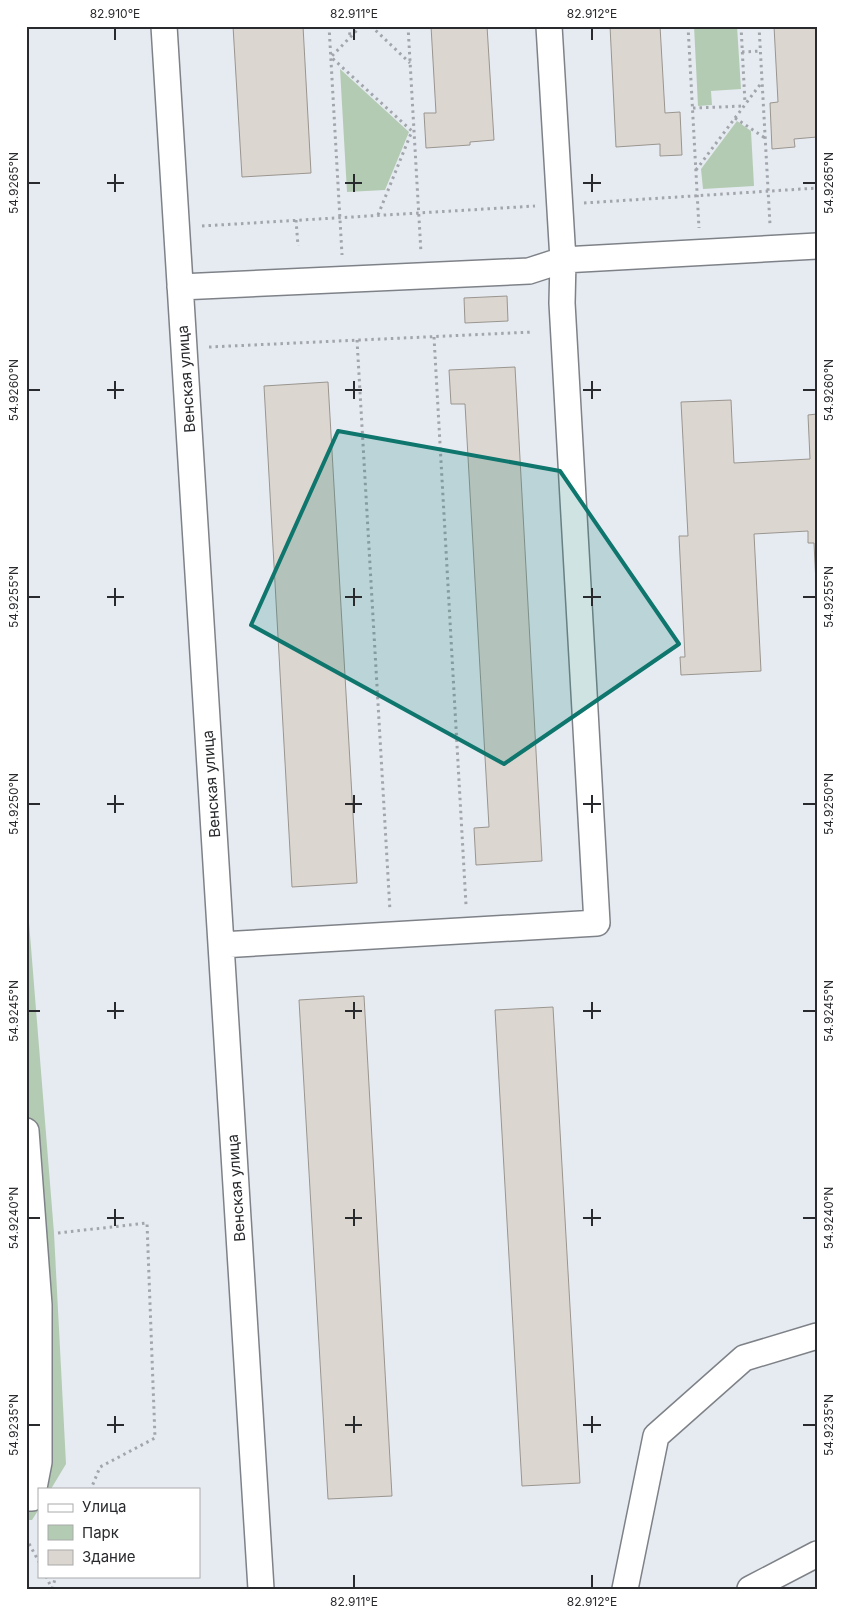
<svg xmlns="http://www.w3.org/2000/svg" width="843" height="1615" font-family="Inter,sans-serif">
<rect width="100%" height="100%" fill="#e6ebf2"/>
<path fill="#b4cbb3" d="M694,26h43l4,63 -30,2 1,14 -14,1z
M340,69l69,63 -24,58 -38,2z
M737,121l14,10 3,55 -51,3 -2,-20z
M26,885l28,348 12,231 -15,25h-12v20l-7,11h-6z"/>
<path fill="#dcd6d0" stroke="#9a958f" d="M233,26h70l8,147 -69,4z
M431,26h56l7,114 -24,2v3l-44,3 -2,-35h12z
M610,26h50l5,87 15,-1 2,43 -22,1v-12l-44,3z
M774,26h43v111l-23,2 1,8 -23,2 -2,-46 8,-1z
M507,296l1,25 -43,2 -1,-25z
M515,367l27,494 -66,4 -2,-37 15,-1 -24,-423h-14l-2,-34z
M328,382l29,501 -65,4 -28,-501z
M731,400l3,63 76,-4 -2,-44 9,-1v190l-3,-61h-6v-12l-54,3 7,137 -80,4 -1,-18h5l-6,-121h9l-7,-134z
M364,996l28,500 -64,3 -29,-499z
M553,1007l27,476 -58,3 -27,-476z"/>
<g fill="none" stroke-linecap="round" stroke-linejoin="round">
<defs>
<path id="minor" d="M164,26l97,1563
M180,287l349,-16 34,-11 254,-14
M221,945l376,-22 -35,-620 1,-43 -14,-234
M26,1131l13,174v157l-7,36h-6
M625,1589l31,-153 88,-78 73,-22
M750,1589l67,-35"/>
</defs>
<use href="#minor" stroke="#7e8288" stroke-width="28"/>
<path stroke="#a2a5ab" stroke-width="3" stroke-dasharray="2.5 4" stroke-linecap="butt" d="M329,26l13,229
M349,26l1,11
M361,26l-30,31 82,75
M371,26l39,37
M408,26l13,227
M688,26l11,202
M741,26l4,77
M759,26l11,199
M742,52l19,-1
M693,108l51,-2
M735,118l30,20
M696,170l66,-88
M584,203l233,-15
M378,215l34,-84
M296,220l2,26
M202,226l333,-20
M434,337l32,568
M357,340l33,571
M209,347l324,-15
M58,1233l89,-10 8,215 -55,29 -9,22
M26,1538l13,24
M46,1576l5,11
M52,1589l4,-13"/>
<use href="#minor" stroke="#fff" stroke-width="25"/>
</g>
<path fill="#0f766e" fill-opacity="0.2" stroke="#0f766e" stroke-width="4" stroke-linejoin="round" d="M338,431l222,40 119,173 -175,120 -253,-139z"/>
<path fill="none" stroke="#292a2d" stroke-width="2" d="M115,28v12M354,28v12M592,28v12M115,174v18M354,174v18M592,174v18M28,183h12M107,183h17M345,183h17M583,183h18M803,183h13M115,381v18M354,381v18M592,381v18M28,390h12M107,390h17M345,390h17M583,390h18M803,390h13M115,588v18M354,588v18M592,588v18M28,597h12M107,597h17M345,597h17M583,597h18M803,597h13M115,795v18M354,795v18M592,795v18M28,804h12M107,804h17M345,804h17M583,804h18M803,804h13M115,1002v17M354,1002v17M592,1002v17M28,1011h12M107,1011h17M345,1011h17M583,1011h18M803,1011h13M115,1209v17M354,1209v17M592,1209v17M28,1218h12M107,1218h17M345,1218h17M583,1218h18M803,1218h13M115,1416v17M354,1416v17M592,1416v17M28,1425h12M107,1425h17M345,1425h17M583,1425h18M803,1425h13M354,1575v13M592,1575v13"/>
<g text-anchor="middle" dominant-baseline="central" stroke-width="4" stroke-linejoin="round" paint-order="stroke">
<g font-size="15" fill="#292a2d" stroke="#fff">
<text transform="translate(186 379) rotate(-94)">Венская улица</text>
<text transform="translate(211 784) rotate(-94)">Венская улица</text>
<text transform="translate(236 1188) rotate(-94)">Венская улица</text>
</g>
</g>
<rect width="843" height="1615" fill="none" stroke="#ffffff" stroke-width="55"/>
<rect x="38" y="1488" width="162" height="90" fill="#ffffff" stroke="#a9aaab"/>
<rect x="48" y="1504" width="25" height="8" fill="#ffffff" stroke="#a9aaab"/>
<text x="82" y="1512" font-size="15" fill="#292a2d">Улица</text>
<rect x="48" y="1525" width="25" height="15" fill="#b4cbb3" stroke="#a9aaab"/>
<text x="82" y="1538" font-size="15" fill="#292a2d">Парк</text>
<rect x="48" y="1550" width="25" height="15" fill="#dcd6d0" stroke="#a9aaab"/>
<text x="82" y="1562" font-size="15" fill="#292a2d">Здание</text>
<rect x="28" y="28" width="788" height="1560" fill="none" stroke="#292a2d" stroke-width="2"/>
<g font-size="12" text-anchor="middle" fill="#292a2d">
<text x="115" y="18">82.910°E</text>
<text x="354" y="18">82.911°E</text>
<text x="592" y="18">82.912°E</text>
<text transform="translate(14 183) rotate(-90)" y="4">54.9265°N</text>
<text transform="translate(829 183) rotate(-90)" y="4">54.9265°N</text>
<text transform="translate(14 390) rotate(-90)" y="4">54.9260°N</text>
<text transform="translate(829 390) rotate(-90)" y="4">54.9260°N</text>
<text transform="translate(14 597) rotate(-90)" y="4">54.9255°N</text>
<text transform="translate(829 597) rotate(-90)" y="4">54.9255°N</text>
<text transform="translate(14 804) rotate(-90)" y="4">54.9250°N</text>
<text transform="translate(829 804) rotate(-90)" y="4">54.9250°N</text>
<text transform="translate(14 1011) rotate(-90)" y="4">54.9245°N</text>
<text transform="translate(829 1011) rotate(-90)" y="4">54.9245°N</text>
<text transform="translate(14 1218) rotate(-90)" y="4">54.9240°N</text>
<text transform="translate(829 1218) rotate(-90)" y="4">54.9240°N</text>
<text transform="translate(14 1425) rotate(-90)" y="4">54.9235°N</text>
<text transform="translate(829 1425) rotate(-90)" y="4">54.9235°N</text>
<text x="354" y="1606">82.911°E</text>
<text x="592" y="1606">82.912°E</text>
</g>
</svg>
